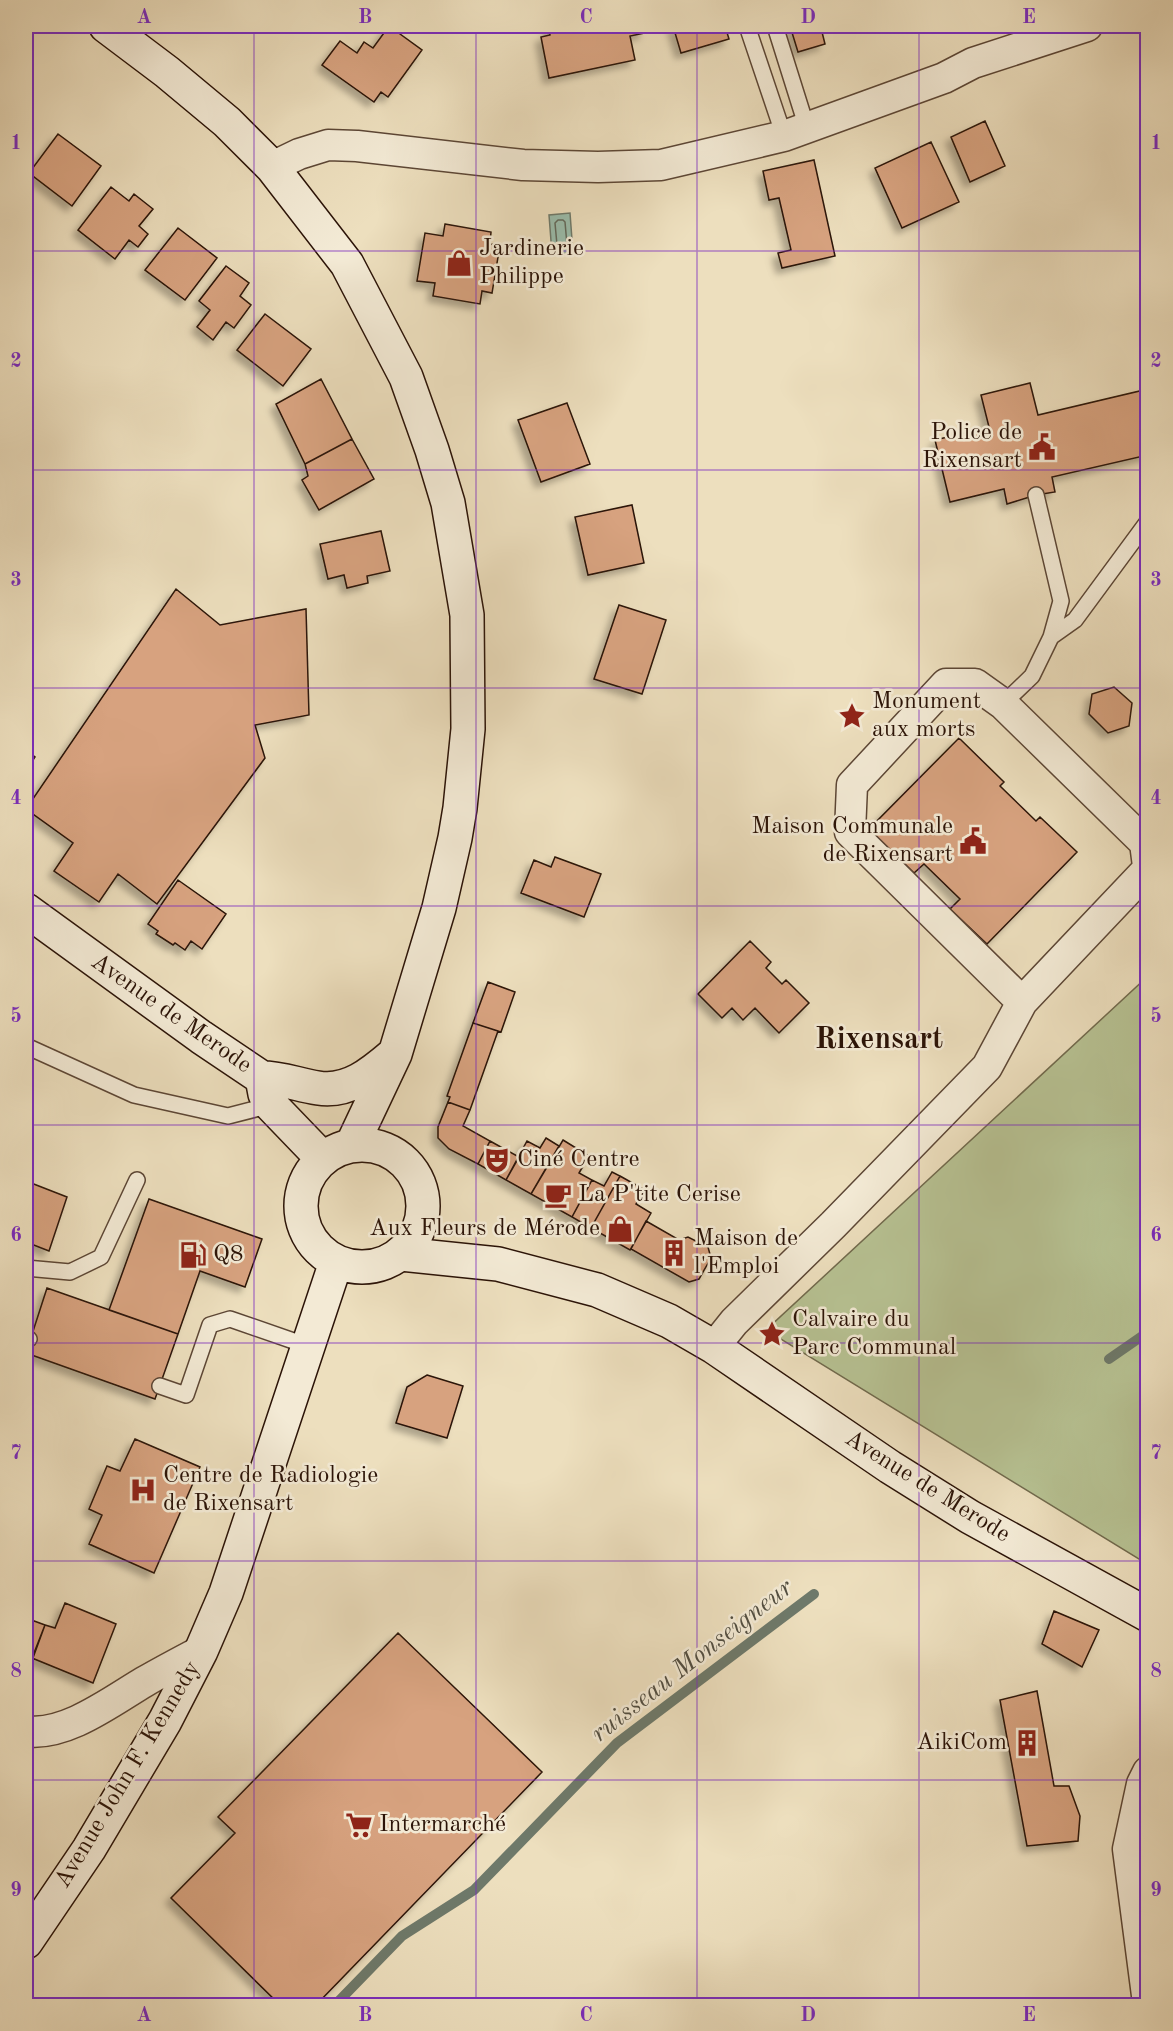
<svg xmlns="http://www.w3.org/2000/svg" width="1173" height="2031" font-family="'Old Standard TT',serif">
<defs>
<filter id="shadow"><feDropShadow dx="-5.5" dy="5.5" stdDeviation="3" flood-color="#0004"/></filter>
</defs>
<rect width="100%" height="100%" fill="#eddfbe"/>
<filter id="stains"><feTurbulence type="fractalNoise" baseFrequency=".00333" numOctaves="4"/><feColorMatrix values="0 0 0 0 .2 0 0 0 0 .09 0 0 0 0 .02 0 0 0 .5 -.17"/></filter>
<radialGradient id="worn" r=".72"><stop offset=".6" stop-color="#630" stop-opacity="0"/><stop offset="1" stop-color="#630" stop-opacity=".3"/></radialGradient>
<path fill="#b7c293" stroke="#716a4d" stroke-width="1.5" d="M1147,977v587l-381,-234z"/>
<path fill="#9abdac" stroke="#6e796a" stroke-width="1.5" d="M570,213l3,40 -21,1 -3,-39z"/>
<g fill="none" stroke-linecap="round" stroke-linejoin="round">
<path stroke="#62685a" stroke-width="1.5" d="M558,220h5l2,2 2,23 -3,3h-5l-2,-3 -2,-22z"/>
<path stroke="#6e796a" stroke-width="10" d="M1109,1359l39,-27
M334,2006l68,-70 72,-46 143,-147 197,-149"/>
</g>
<path fill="#d7a27f" stroke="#2b1307" stroke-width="1.5" filter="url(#shadow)" d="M389,26l33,24 -34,47 -7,-5 -7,10 -52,-37 18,-24 17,12 7,-11 9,6z
M548,26h95l2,7 -15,3 5,24 -86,18 -8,-41 9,-2z
M673,26h52l4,13 -48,14z
M790,26h39l-8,2 4,16 -27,8z
M26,120l7,5 -7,11z
M985,121l20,45 -35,16 -19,-45z
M58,134l43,32 -29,40 -43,-33z
M931,142l28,60 -57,26 -27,-60z
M814,160l21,96 -53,12 -4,-15 13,-3 -12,-52 -10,2 -6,-29z
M111,187l18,14 5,-7 19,15 -14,17 9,8 -10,13 -9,-7 -14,19 -37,-29z
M445,224l46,8 -1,12 10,1 -8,48 -10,-2 -2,13 -47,-8 2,-13 -18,-2 8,-48 18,3z
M178,228l39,30 -32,42 -40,-30z
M226,266l23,17 -9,13 11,9 -17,23 -8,-6 -13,18 -16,-13 13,-17 -11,-9z
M265,314l46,35 -28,37 -46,-36z
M321,379l31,60 -47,25 -29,-60z
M1030,383l8,32 106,-25 4,14v51l-96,22 3,15 -19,3 -29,9 -3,-15 -54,13 -15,-62 54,-13 -8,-32z
M567,403l23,61 -49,18 -23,-62z
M352,439l22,40 -55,31 -17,-30 6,-4 -3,-12z
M632,505l12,58 -56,12 -13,-58z
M381,531l9,40 -23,5 1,7 -21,5 -3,-13 -16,4 -8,-35z
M176,589l44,36 86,-16 3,106 -54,10 10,33 -108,146 -39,-30 -19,28 -45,-31 19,-28 -47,-34z
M619,605l47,15 -24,74 -48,-15z
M1114,687l18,16 -3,23 -21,7 -19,-19 3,-20z
M959,738l45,44 -4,4 36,35 4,-4 37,35 -90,92 -37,-35 10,-10 -36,-35 -10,9 -45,-44z
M26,750l9,7 -9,14z
M555,857l46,17 -17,43 -63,-24 13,-33 17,7z
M178,880l48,34 -24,35 -11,-8 -6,9 -10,-7 -2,2 -17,-11 2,-3 -10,-7z
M750,941l21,21 -5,6 16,16 4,-4 23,23 -30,30 -24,-25 -12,12 -11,-12 -10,10 -24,-24z
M488,982l27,10 -14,40 -28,-9z
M473,1023l25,8 -28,79 -22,-8 2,-5 -3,-1z
M448,1102l22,8 -7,16 27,15 -12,23 -29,-15 -11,-11v-11z
M546,1138l13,8 -28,48 -25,-14 21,-39 13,7z
M563,1140l26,16 -10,17 13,7 -20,37 -41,-23z
M490,1141l29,16 -13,23 -28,-16z
M612,1172l8,4 -29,52 -19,-11 20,-37 12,6z
M620,1176l25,14 -9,14 15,9 -21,37 -39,-22z
M26,1181l41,16 -18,54 -23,-9z
M149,1199l113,40 -17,48 -45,-16 -22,63 -69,-24z
M646,1221l33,19 9,-3 20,10 3,11 -12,21 -10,3 -58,-33z
M47,1288l131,46 -23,65 -129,-46z
M427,1375l36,11 -16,52 -51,-15 11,-36z
M135,1439l65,28 -46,106 -65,-29 13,-29 -13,-6 18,-43 13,5z
M65,1603l51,21 -23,59 -61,-25 13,-33 10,3z
M1054,1611l45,19 -17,37 -40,-23z
M26,1618l19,7 -19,52z
M398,1633l144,139 -227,234h-34l-110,-108 64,-65 -17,-16z
M1037,1691l17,95h15l11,30 -2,25 -51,5 -27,-146z"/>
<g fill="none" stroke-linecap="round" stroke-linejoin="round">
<defs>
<path id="lane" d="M747,26l37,110
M775,26l32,102
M1051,637l24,-17 73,-99
M1003,704l29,-28 19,-39 10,-36 -25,-106
M26,1046l108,49 94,21 43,-11
M26,1268l44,4 31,-15 36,-77
M26,1338l3,1
M160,1386l26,9 24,-70 20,-6 78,27"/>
<path id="street" d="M272,167l27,-13 29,-9 29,1 166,19 75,2 63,-2 123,-29 160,-58 29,-15 114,-37
M1022,1002l-172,-170 2,-47 94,-101h29l28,20 142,139 3,23
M714,1347l20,-25 99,-97 154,-158 35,-65 126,-133
M26,1731c39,6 86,-30 118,-49 19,-11 38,-21 57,-31
M1148,1772l-6,12 -14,65 20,154"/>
<path id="secondary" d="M106,26l61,46 60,50 45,45 75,97 59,113 26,73 16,53 19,112 1,114 -8,79 -5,30 -16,70 -44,146 -43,91
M26,910l175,127 61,41 3,16 6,11 51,53
M262,1078c20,0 36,7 56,10 30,5 54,-15 75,-33
M301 1206a61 61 0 1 1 122 0a61 61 0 1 1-122 0Z
M401,1254l97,10 99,26 72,31 45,26 176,120 80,50 178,98
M26,1942l63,-93 76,-128 36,-70 25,-58 110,-331"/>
</defs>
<use href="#lane" stroke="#5c4635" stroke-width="18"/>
<use href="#street" stroke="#5c4635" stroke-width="33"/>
<use href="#secondary" stroke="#2b1307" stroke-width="36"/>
<use href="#lane" stroke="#f3ead5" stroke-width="15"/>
<use href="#street" stroke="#f3ead5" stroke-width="30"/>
<use href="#secondary" stroke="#f3ead5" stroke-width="33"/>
</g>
<path fill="none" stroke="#7b2cbf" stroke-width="1.5" stroke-opacity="0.55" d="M254,26v1980M476,26v1980M697,26v1980M919,26v1980M26,251h1122M26,470h1122M26,688h1122M26,906h1122M26,1125h1122M26,1343h1122M26,1561h1122M26,1780h1122"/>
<defs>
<symbol id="shop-bare" viewBox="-9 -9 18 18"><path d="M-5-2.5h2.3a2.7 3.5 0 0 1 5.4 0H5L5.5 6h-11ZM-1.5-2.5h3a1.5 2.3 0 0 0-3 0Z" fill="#8f2418" stroke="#f3ead5" stroke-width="2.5" paint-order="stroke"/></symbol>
<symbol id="civic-bare" viewBox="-9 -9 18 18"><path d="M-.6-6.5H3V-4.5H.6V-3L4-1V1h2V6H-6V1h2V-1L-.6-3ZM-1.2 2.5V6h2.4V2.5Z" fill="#8f2418" stroke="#f3ead5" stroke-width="2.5" paint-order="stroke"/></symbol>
<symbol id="sight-bare" viewBox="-9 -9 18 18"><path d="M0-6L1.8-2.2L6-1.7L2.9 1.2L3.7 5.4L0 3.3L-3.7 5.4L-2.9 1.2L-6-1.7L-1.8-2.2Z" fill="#8f2418" stroke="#f3ead5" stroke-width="2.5" paint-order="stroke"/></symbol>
<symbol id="theatre-bare" viewBox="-9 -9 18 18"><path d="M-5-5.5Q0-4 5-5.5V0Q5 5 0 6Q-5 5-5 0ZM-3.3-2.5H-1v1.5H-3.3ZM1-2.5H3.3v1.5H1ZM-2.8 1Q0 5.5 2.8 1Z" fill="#8f2418" stroke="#f3ead5" stroke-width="2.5" paint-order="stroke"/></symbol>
<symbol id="cafe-bare" viewBox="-9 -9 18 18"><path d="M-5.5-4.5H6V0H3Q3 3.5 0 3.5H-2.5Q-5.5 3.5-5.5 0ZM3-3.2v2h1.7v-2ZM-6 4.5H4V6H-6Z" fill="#8f2418" stroke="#f3ead5" stroke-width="2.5" paint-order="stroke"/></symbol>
<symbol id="building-bare" viewBox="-9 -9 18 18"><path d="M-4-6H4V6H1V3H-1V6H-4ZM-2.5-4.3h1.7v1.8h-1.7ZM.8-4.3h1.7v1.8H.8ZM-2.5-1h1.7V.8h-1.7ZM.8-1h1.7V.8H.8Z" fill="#8f2418" stroke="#f3ead5" stroke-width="2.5" paint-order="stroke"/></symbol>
<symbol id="fuel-bare" viewBox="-9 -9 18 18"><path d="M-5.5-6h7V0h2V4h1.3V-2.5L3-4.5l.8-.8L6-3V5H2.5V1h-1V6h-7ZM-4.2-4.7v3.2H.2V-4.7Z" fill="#8f2418" stroke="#f3ead5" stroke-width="2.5" paint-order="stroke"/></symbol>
<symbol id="hospital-bare" viewBox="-9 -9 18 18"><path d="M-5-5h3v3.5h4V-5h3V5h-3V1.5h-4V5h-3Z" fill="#8f2418" stroke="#f3ead5" stroke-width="2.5" paint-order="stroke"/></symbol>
<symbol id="supermarket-bare" viewBox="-9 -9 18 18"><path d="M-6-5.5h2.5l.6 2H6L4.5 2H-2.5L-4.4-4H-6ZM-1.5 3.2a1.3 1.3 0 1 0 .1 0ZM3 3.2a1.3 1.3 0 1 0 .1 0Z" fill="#8f2418" stroke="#f3ead5" stroke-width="2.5" paint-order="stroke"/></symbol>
</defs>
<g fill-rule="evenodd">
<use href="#shop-bare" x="440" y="244" width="38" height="38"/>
<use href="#civic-bare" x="1023" y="428" width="38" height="38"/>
<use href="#sight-bare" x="833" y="697" width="38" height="38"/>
<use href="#civic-bare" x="954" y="822" width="38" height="38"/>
<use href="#theatre-bare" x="478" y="1141" width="38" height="38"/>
<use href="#cafe-bare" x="539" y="1176" width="38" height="38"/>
<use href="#shop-bare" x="601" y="1210" width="38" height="38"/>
<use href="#building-bare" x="655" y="1234" width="38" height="38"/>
<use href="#fuel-bare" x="174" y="1236" width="38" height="38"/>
<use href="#sight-bare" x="753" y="1315" width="38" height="38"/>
<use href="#hospital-bare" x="124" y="1471" width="38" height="38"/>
<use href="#building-bare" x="1008" y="1724" width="38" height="38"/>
<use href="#supermarket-bare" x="340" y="1806" width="38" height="38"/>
</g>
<g text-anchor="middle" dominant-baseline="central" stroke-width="5" stroke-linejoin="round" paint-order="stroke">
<g font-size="24" fill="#2b1307" stroke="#f3ead5" text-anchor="start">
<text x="479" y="249">Jardinerie<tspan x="479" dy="28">Philippe</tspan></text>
<text x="1022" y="433" text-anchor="end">Police de<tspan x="1022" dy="28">Rixensart</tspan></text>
<text x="872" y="702">Monument<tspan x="872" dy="28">aux morts</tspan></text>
<text x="953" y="827" text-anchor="end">Maison Communale<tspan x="953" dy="28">de Rixensart</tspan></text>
<text x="517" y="1160">Ciné Centre</text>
<text x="578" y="1195">La P'tite Cerise</text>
<text x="600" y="1229" text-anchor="end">Aux Fleurs de Mérode</text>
<text x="694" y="1239">Maison de<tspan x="694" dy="28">l'Emploi</tspan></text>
<text x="213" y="1255">Q8</text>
<text x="792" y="1320">Calvaire du<tspan x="792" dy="28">Parc Communal</tspan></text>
<text x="163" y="1476">Centre de Radiologie<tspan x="163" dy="28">de Rixensart</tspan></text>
<text x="1007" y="1743" text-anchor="end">AikiCom</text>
<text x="379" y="1825">Intermarché</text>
</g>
<g font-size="24" fill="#2b1307" stroke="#f3ead5">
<text transform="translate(171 1014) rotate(35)">Avenue de Merode</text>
<text transform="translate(927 1487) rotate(32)">Avenue de Merode</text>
<text transform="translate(128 1775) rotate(-59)">Avenue John F. Kennedy</text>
</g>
<g font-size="26" font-style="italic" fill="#524e41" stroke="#f3ead5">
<text transform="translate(692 1661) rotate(-38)">ruisseau Monseigneur</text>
</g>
<g font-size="30" font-weight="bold" fill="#2b1307" stroke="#f3ead5">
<text x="879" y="1040">Rixensart</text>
</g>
</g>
<rect width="1173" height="2031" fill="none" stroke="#eddfbe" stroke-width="66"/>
<rect x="33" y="33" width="1107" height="1965" fill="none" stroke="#7b2cbf" stroke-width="2"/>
<g font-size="20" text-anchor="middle" font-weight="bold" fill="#7b2cbf">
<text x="144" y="23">A</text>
<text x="365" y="23">B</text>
<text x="586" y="23">C</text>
<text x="808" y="23">D</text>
<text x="1029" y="23">E</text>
<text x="16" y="149">1</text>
<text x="1156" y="149">1</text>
<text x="16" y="367">2</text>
<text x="1156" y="367">2</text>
<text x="16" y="586">3</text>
<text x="1156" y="586">3</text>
<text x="16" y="804">4</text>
<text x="1156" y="804">4</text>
<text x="16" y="1022">5</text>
<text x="1156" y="1022">5</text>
<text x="16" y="1241">6</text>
<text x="1156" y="1241">6</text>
<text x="16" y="1459">7</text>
<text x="1156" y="1459">7</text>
<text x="16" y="1677">8</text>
<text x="1156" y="1677">8</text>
<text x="16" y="1896">9</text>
<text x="1156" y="1896">9</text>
<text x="144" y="2021">A</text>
<text x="365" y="2021">B</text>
<text x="586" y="2021">C</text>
<text x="808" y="2021">D</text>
<text x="1029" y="2021">E</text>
</g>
<rect width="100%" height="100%" filter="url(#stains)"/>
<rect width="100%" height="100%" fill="url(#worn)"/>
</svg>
